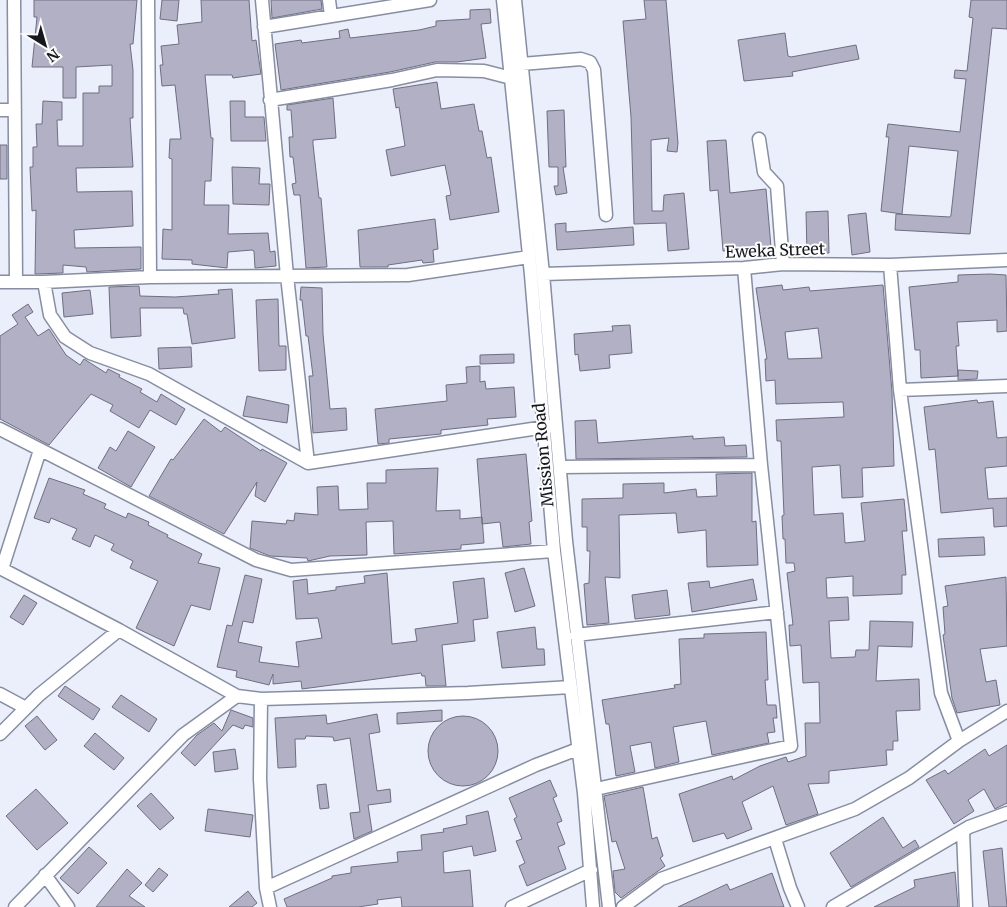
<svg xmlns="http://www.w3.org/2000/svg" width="1007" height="907" font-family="Merriweather,serif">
<rect width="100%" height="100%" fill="#eaeffb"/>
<path fill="#b2b0c5" stroke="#706e81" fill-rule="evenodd" d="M34,0h103l-4,44h-3l3,26v48h-3l3,49 -57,1 1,24 55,-1 1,35 -59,4 1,18 66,-1v22l-54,3 -1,-5 -23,-2v8l-28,1 1,-64 -4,1 -2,-44h3v-20h4l-1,-23h6l1,-23 19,1v18h-5l1,26h25v-53h16v-7h13v-21l-36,2v31h-13v-31h-31l5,-50h-3z
M162,0h17l-2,21 -17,-2z
M201,0h48l3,41 4,-1 5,34 -28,4 -1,-3h-27l6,63h2l-2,43h-6l-1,24h25l-1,29 40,-1 2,19 5,-1 1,15 -21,2 -1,-17 -2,-1 -24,2 -1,16 -35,-4v-4l-30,-1 1,-30 9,1v-71l-3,-1 1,-19h11l-6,-54 -13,1 -2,-21h3l-2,-19 18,-2 -2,-19 25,-3z
M271,0h50l1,9 -50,9z
M644,0h22l12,143 -1,9 -10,-1 2,-13 -18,2 1,71h11l1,-16 20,-2 5,56 -21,2 -2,-28 -32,1 -3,-107 -8,-96 23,-2z
M971,0h36v29l-15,-1 -22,206 -75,-4 1,-16 54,3 1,-2 7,-64 -49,-5 -7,68 -21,-3 8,-74h-3l2,-13 72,8 6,-53 -12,-1 1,-8 12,1 6,-53 -4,-1z
M490,9l1,14 -10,1 5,34 -29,4h-22l-45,10 -109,18 -6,-46 26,-4 1,3 38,-5 -1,-7 9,-2 2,9 69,-8 17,-4v-5l34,-2v-9z
M785,33l3,23 3,1 65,-12 3,14 -67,13 1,4 -49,5 -6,-41z
M437,82l4,27 33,-5 5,27h3l5,27 4,-1 8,55 -49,8 -4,-24 5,-1 -6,-30 -54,11 -5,-26 19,-4 -6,-39 -3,1 -3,-19z
M333,98l3,40 -23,2v4l6,54h2l6,69 -21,1 -6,-73h-6l-2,-11 4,-1 -3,-26h-3l-1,-20h4l-2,-27h-4v-5z
M230,101h15v16h19l2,24h-35z
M564,110l2,57h-3l4,26 -11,2 -2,-9h4v-19h-9l-2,-56z
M726,140l4,53 36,-4 5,58 -48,4 -5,-61 -8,1 -3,-50z
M0,145h7v34h-7z
M232,167l28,1 -1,16h11l-1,21 -36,-1z
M828,211l1,42 -22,1 -1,-42z
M866,213l4,39 -18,3 -4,-40z
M435,219l3,30 -5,1 1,12 -11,1 -1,-3 -34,5v2h-28l-2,-37z
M566,223v9l67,-5 1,18 -77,5 -2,-26z
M990,274l16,1 1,56 -10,1v-12l-40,2 2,24h-3l2,30 -37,2 -1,-28h-5l-6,-63 49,-5v-7z
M782,285l1,5 26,-3 1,4 73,-6 9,107 2,74 -32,2 1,29 -21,1 -2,-33 -28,2 2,48 29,-2 2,30 20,-2 -4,-38 43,-4 3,32h-5l4,44h-4v19l-49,2v-20l-27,2 1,20 21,-1 1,23 -20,1 2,37 24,-1 1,-7h13l1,-29 43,1 -1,25 -34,-1 -2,35 43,-2 1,31 -24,1 2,30h-5v9h-7l1,15 -58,6v12l-21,1 10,30 -32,11 -13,-39 -31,16 10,27 -25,10 -3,-6 -31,9 -14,-48 53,-18 1,4 27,-14 26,-9 2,5 18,-6 -1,-33h15l-1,-41 -16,1 -2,-38 -11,1 -1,-21h4l-6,-52 8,-2 -1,-8h-8l-1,-24h-2l-1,-23 2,-1 -3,-74h-4l-1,-21 68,-3 -1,-15 -67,2 -1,-24 -9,1 -1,-22h2l-11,-71zM818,328l4,30 -34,1 -3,-27z
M139,286l1,10 35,1 44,-3 -1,-4 14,-1 3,49 -43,6 -5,-30h-3l-1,-6h-43l1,28 -30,2 -2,-51z
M301,287l21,1 1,46 7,75 16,-1 1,22 -34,3 -4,-57h4l-5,-40h-2l-4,-36h-2z
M90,290l3,24 -29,3 -2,-24z
M278,299l1,47h7v24l-27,1 -3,-71z
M28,304l5,8 -8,5 13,19 11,-7 17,26 14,10 4,-6 22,14 2,-4 12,6 -1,2 23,12 -2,3 17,10 4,-8 24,15 -9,16 -26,-15 -11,18 -29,-17 3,-6 -22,-11 -42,51 -49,-26v-83l18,-12 -6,-9z
M630,325l2,28 -23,2 1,13 -30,3 -2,-17 -3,1 -1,-21 39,-3 -1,-5z
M191,347l1,20 -33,2 -1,-21z
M514,354v9l-34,1v-9z
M480,366v16l5,-1 1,8 28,-2 2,30 -29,2 1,6 -47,5v4l-52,5v4l-11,1 -3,-35 72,-8 -1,-16 21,-2 -1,-16z
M958,370l20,1 -1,8 -19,1z
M247,396l42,9 -2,18 -44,-7z
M977,400l1,3 15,-2 4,37 10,-1v29l-22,2 3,31 19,-1v28l-13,1 -1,-19 -52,5 -6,-64 -6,1 -5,-43z
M204,419l17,13 4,-5 36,24 1,-2 25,14 -22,39 -10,-6 2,-14 -33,52 -75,-38 22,-37 2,1z
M596,420l2,23 95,-7v3l31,-2 1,9 21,-1 1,12 -171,2 -1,-38z
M128,431l27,16 -24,40 -33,-19 12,-21 6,4z
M526,454l6,67 -3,1 2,22 -28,3 -3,-25 -18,2 -5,-65z
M438,468l-2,43 24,-1v9l22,-2 2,26 -23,2v4l-67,5 -1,-33 -27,1 1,33 -37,1 -22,5 -1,-3 -37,-2 -20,-8 2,-27 34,3 1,-4 7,1 1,-8 23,2 -1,-28 21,-1 1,24 29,-1 -1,-26h19v-13z
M752,473v49l4,-1 2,44 -51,2 -1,-37 -28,3 -2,-20 -57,2 1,63 -15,-1 4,46 -22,2 -3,-41 5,-1 1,-32h-3v-24h-5v-28l41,-1v-14l41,-1v10l32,-4 1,8 20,-1 -1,-22z
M49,478l36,12 -2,4 23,10 -2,4 22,10 2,-5 21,9 -1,3 20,10 -1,2 35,17 -4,9 22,5 -10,42 -19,-5 -17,41 -38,-18 22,-47 -28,-13 3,-7 -22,-11 3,-6 -19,-9 -5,12 -18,-8 5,-10 -26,-11 -2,5 -15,-5z
M984,537l1,18 -46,2 -1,-18z
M524,568l11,38 -20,6 -10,-39z
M387,573l5,71 25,-3 -2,-12 43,-6 -5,-41 31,-4 4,40 -15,2 2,21 -33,4 4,41h-20l-1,-10h-3l-1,-3 -119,16 -1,-8 -28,3v-10l-4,11 -33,-8 1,-6 -20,-4 10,-42 5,1 13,-51 17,4 -9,44 -10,-2 -5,21 24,5 -3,15 40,5 -3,-25 26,-4 -4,-20 -22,1 -3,-38 14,-2 1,15 28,-4v-3l29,-4 -1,-7z
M1006,577l1,69 -27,3 6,33 10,-2 4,25 -43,8 -5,-15 -9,-63 2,-1 -2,-27 5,-1 -3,-20z
M753,579l4,21 -65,12 -4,-29 21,-2 1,7z
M667,590l3,25 -35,4 -3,-24z
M24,595l13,8 -14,22 -13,-8z
M535,627l2,22h7l1,16 -43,3 -5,-36z
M766,632l2,48h-3l2,25h9l1,13h-4l2,14 -8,1 2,10 -57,12 -6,-34 -33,6 6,35 -24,6 -4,-26 -21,4 5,26 -19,4 -7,-52h-3l-4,-24 73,-12 -1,-3 7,-1 -2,-45 25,-1v-4z
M65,686l35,23 -7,11 -35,-24z
M121,695l36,24 -8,13 -37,-25z
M231,710l22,8v9l-8,-2 -2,4 -10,-4 -38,41 -14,-13 16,-18 17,-12 8,8z
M442,710v11l-45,3v-11z
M377,714l3,18 -11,2 8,57 13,-2 1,13 -23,3 4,26 -18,8 -4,-26 10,-1 -10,-74 -16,3 -1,-4 -27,-1 -1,3h-10l1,28 -18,1 -3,-50 51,-3 1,9z
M428 751a35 35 0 1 1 70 0a35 35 0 1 1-70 0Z
M37,716l20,24 -12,10 -20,-24z
M95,733l29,25 -10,12 -30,-24z
M1007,745v58l-12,6 -11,-20 -16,11 6,11 -20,13 -28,-44 19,-10 3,4 37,-25 4,7z
M235,749l3,20 -23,3 -2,-20z
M550,780l7,16 -4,2 9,23 -5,2 8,21 -7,3 8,22 -39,17 -8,-20 6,-3 -9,-22 6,-2 -8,-20 3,-2 -8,-19z
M326,784l3,24 -9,1 -3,-24z
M643,787l9,52 5,-2 6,19 -3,2 5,8 -44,32 -6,-6 -2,-21 12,-2 -9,-28 -4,1 -8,-46z
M36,789l32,34 -31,27 -31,-34z
M151,793l23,25 -14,12 -23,-24z
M208,809l45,6 -3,22 -45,-6z
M488,811l8,40 -22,5 -2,-10 -29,6 1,21 26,-3 3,37h-71l-1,-10 -24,3 1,4 -20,3h-71l-3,-8 48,-21v-2l19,-3v-6l47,-5 -1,-10 25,-2 -1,-15 23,-3 -1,-3 24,-5 -1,-8z
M883,817l20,31 12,-8 4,7 -68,40 -21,-34z
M89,847l18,16 -29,31 -18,-16z
M1002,848l5,59h-18l-6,-56z
M159,868l9,7 -15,17 -8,-7z
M127,869l15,14 -13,13 16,11h-49z
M955,872l3,35h-84l41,-20 -1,-7z
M772,873l12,34h-106l49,-23 3,6z
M248,891l9,12 -5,4h-23z"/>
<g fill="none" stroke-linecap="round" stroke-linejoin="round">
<defs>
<path id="minor" d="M14,0l2,282
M148,0l2,277
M262,0l25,276 21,187
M329,0l2,16
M503,0l28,275 23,276 30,242 9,114
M515,0l28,274 23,267 43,366
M264,27l166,-27
M522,64l59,-5 9,3 4,8 12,145
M270,100l122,-20 45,-10 47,1 27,7
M0,110h15
M759,139l5,33 13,14 6,78
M890,265l10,125 41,303 18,48
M543,274l201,-6 39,-4 107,1 117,-5
M0,282h44l106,-5 258,-2 121,-18
M44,282l6,33 15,22 25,16 59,21 159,89 244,-37
M900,390l107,-4
M0,429l256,131 35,10 263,-19
M560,467l201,-2
M0,568l119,62 118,66 24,3 207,-6 103,-6
M2,569l38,-119
M576,635l201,-23
M0,694l26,14
M261,699l-1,80 6,109 4,19
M0,734l39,-39 80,-65
M596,789l195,-43 -30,-281 -17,-197
M963,831l3,76
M775,839l15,49 8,19
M45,875l23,32
M266,888l270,-123 42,-16
M15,907l168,-172 54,-39
M512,907l79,-37
M623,907l38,-28 194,-70 54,-31 50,-37 48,-30
M833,907l136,-80 38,-14"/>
</defs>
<use href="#minor" stroke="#878ea1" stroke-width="15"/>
<use href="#minor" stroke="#fff" stroke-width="12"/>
</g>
<g text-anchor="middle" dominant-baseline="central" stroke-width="4" stroke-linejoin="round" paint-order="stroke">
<g font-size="16" fill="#15171e" stroke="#fcfcfc">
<text transform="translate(775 250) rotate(-2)">Eweka Street</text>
<text transform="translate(543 455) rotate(-95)">Mission Road</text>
</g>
</g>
<g transform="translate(45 45) rotate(143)" stroke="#fcfcfc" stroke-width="4" paint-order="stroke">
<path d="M0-4L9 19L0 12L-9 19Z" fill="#15171e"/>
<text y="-8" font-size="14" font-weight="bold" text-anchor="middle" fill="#15171e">N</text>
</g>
</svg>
